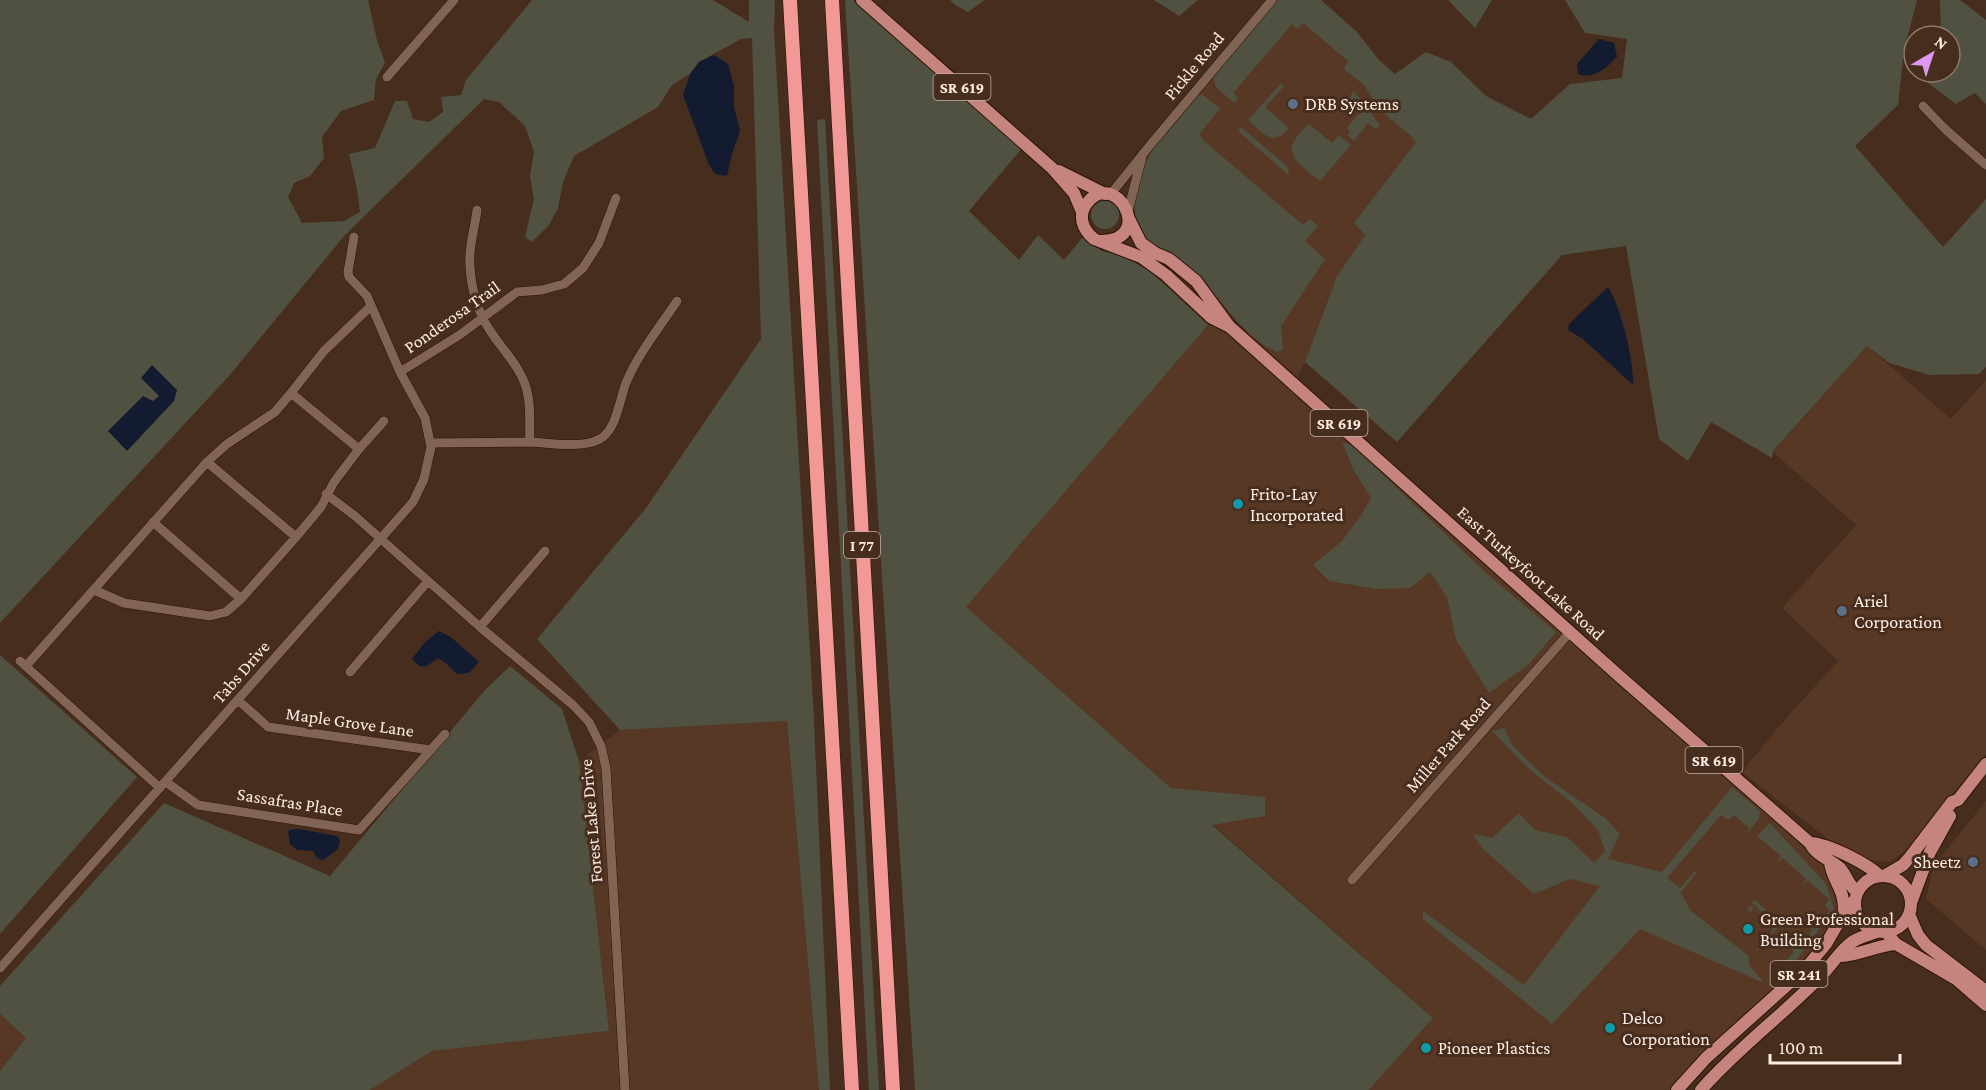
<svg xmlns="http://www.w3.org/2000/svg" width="1986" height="1090" font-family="'Crimson Pro',serif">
<rect width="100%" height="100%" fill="#472d1d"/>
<path fill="#573825" d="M1278,0l57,46 81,96 -62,81 11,12 -28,41 -32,86 -8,15 -47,-42 -18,-19 -31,-37 -27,-23 -16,-9 -11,-87 50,-64z
M1208,325l22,2 600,535 14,39 -18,43 -149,146h-308l64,-72 -468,-411z
M1867,346l84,73 35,-39v374l-80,96 -15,11 -9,1 -36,-9 -103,-80 5,-9 40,-48 50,-55 -56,-53 74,-83 -83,-73z
M787,721l32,369h-449l62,-39 177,-20 -30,-270 41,-31z
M1986,801v149l-60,-51 8,-34z
M0,1014l26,24 -26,33z"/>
<path fill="#505140" d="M0,0h368l9,40 8,23 -9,16 -2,21 -33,11 -19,26 2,21 -14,18 -16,7 -6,14 14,26 42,-2 16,-9 -3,-23 -8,-35 26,-6 20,-47h12l6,18 16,3 14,-10 -2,-15 20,-2 5,-15 66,-80h181l36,22v-22h26l-1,30 40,690 16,370h-11l-32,-369 -167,9 -83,-91 109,-131 115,-169 -9,-301 -11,1 -42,23 -9,12 -18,11 -14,22 -84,49 -11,26 -5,26 -9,17 -17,17 -7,-5 9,-38 -4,-23 4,-24 -9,-26 -26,-24 -15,-3 -139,136 -116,141 -229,247z
M845,0h8l170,147 -54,64 50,49 19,-25 26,25 18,-22 20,13 20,5 28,15 58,54 -242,282 205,181 94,9v19l-53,9 221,193 -64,72h-454z
M950,0h35l-17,12 -13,-7z
M1154,0h44l-19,16z
M1278,0h43l36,32 22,28 16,14 31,-22 25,10 35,34 45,23 39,-35 52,-6 5,-39 -42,-6 -20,-33h352l-13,50 -6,55 -43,41 88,101 43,-48v168l-7,7 -50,1 -40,-12 -22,-17 -94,105 -1,7 -61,-36 -23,39 -29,-22 -33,-193 -64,9 -165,187 -92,-80 32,-86 28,-41 -11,-12 62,-81 -5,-6 -31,-26 -16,-25 -20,-16 4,-8 -45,-38 -5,6 -6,-5 -59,69 4,4v4l-4,1c-8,-8 -22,-15 -19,-27z
M1448,0h44l-17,28z
M1940,0h20l26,20v84l-11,-11 -19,11 -32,-24 3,-8h23v-36h-9z
M1281,83l3,3 -19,21 24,21c-16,20 -26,5 -41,-8z
M1354,91l25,33 -1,4 -3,1 -7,-6 -14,18 -7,-6 3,-4 -3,-3 14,-17 -13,-12z
M1202,94l18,15 -19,23 -1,3 3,5 100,85 7,-6 8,7 -13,15 20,18 -44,67 2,23 -6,3c-33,-15 -51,-46 -75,-72 -8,-9 -19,-18 -28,-24 -9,-5 -21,-9 -28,-16 -25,-26 -4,-78 14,-102 11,-15 25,-28 37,-42z
M825,119l54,971h-10l-52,-970z
M1309,124l23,19 7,-8 12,10 -31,36c-10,-8 -34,-23 -27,-38 3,-7 11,-14 16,-19z
M1241,127l47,40 1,6 -2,1 -49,-43z
M1091 215a14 14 0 1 1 28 0a14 14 0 1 1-28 0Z
M1342,442l11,4 134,128 69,58 -27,32 -40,29 -33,-53 -9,-43 -17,-25 -20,16 -34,1 -47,-8 -16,-16 29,-24 18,-24 11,-19 -18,-29z
M0,655l137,122 -137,157z
M510,666l52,43 17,52 30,270 -177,20 -62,39h-370v-19l26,-33 -26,-24v-28l164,-183 166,73 155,-186z
M1504,728l9,18 32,31 60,41 15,16 -12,25 54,13 70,-85 28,24 -1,7 -13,17 3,-7 -15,-13 -6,5 -7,-5 -54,63 13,10 14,-16h2v2l-16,19 4,5 7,13 58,45v9l15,18 -124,-54 -88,95 -129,-105v-8l101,74 76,-99 -30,-7 -36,15 -52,-46 -9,-14 19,4 27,-25 16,17 32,7 27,26 11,-12 -7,-21 -26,-27 -43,-34 -37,-38z
M1770,823l56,61 8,25 -45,61 -7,3 -7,-2 -4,-3 1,-2 6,3 16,-17 -5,-5 2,-3 6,5 15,-19 -5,-4 2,-3 6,4 15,-17 -5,-5 4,-6 -21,-18 -6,4 4,-6 -23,-21 -6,5 4,-7 -24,-20z
M1740,888l42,35 -21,24 1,1 -7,4c14,-16 28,-25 8,-42l-3,4 -6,-6 -4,4 -3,-3 4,-4 8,7 2,-1 -9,-8 2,-3z"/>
<path fill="#121b30" d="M1599,39l15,4 3,14c-11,11 -23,23 -39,17l-1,-10z
M714,55l14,9 6,22v21l6,24 -8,23 -5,22 -12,-2 -6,-9 -26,-70 7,-21 9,-12z
M1608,287c13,20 26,74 25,98l-50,-46 -15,-9 1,-6z
M152,365l25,25 -3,11 -47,50 -19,-20 35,-35 10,5 6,-5 -18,-18z
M439,631l13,7 27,24 -10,11 -12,1 -10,-10 -9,-6c-11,8 -15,14 -26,1l13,-17z
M299,829l38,7 3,4 -2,9 -15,11 -6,-2 -4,-7 -16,-1 -7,-6 -2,-14z"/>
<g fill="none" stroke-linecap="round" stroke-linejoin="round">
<defs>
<path id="minor" d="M387,77l67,-77
M1923,106l22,23 41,36
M1110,195l41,-51 121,-144
M1128,211l14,-54
M371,306l-47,45 -33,42 68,56 25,-28
M400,372l61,-38 56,-42 25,-2 22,-6 19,-16 16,-25 17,-45
M291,393l-16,19 -48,32 -20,18 89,75 25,-30 13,-25 25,-33
M530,442c19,1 52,6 68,-2 19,-9 21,-40 28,-57 12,-29 33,-55 51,-82
M430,443l100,-1c-1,-15 1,-32 -2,-46 -4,-26 -24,-44 -37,-64 -13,-18 -20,-44 -21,-66 -2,-18 5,-38 7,-56
M326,494l29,22 125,111 93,78 16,17 12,24 5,22 19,322
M153,522l88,77 55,-62
M94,590l30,13 86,13 16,-4 15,-13
M480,627l65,-76
M20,661l140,127
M26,666l181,-204
M350,672l78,-91
M238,700l30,27 163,23
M166,782l32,23 161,25 86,-96
M1352,880l218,-248
M0,968l413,-466 11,-23 7,-32 -6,-29 -25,-46 -33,-76 -18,-19 -1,-5 6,-35"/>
<path id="major" d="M862,0l190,168 22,25 8,19
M1059,171l46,23
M1129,219l12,24 14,10 14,6 27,22 33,45
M1102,241c54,-1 13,-74 -15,-38 -10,13 -4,27 7,36l47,18 25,18 46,43 18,9 388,348 192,168c6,13 20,16 30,25 7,8 9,18 17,24
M1810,843c19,1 56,20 70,33
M1830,862c1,12 7,19 11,30 3,7 3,13 3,21
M1855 904a28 28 0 1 1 56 0a28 28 0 1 1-56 0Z
M1884,876l19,-11 7,-8 42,-55 6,-2 28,-36
M1911,903l19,-51 20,-36
M1909,914l9,21 8,10 60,46
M1886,932l10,12 60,35 30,26
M1839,956c19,0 38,-11 57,-12
M1677,1090l29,-32 100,-90 20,-24 18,-31 11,-13
M1701,1090c35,-40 79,-73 117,-111 12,-11 22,-29 34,-37 7,-5 17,-7 25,-10"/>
<path id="highway" d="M790,0l62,1090
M832,0l61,1090"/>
</defs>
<use href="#minor" stroke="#2c1406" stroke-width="10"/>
<use href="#major" stroke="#2c1406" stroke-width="14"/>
<use href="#highway" stroke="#2c1406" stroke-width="15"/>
<use href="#minor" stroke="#826454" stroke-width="9"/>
<use href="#major" stroke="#c5847d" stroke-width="12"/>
<use href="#highway" stroke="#f29998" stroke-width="14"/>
</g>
<g fill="#5c6f8a" stroke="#472d1d" stroke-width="2">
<circle cx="1293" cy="104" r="6"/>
<circle cx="1842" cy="611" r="6"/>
<circle cx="1973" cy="862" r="6"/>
</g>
<g fill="#0f9aa8" stroke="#472d1d" stroke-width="2">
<circle cx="1238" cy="504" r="6"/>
<circle cx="1748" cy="929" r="6"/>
<circle cx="1610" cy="1028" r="6"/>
<circle cx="1426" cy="1048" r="6"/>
</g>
<g text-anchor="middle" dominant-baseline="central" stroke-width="6" stroke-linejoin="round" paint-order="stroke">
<g fill="#472d1d" stroke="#c7b3a8" stroke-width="1.5">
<rect x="933.5" y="74" width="57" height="26" rx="4.5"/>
<rect x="1310.5" y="410" width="57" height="26" rx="4.5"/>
<rect x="844" y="532" width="36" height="26" rx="4.5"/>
<rect x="1685.5" y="747" width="57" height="26" rx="4.5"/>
<rect x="1770.5" y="961" width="57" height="26" rx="4.5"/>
</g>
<g font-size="16" font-weight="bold" fill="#feece3">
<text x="962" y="87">SR 619</text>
<text x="1339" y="423">SR 619</text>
<text x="862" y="545">I 77</text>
<text x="1714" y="760">SR 619</text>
<text x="1799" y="974">SR 241</text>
</g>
<g font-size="18" fill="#feece3" stroke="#472d1d">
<text transform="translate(1194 66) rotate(-50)">Pickle Road</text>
<text transform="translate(452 317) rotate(-35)">Ponderosa Trail</text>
<text transform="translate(1531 573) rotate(42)">East Turkeyfoot Lake Road</text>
<text transform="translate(241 672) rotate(-49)">Tabs Drive</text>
<text transform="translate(350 722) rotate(8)">Maple Grove Lane</text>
<text transform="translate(1448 745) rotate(-49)">Miller Park Road</text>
<text transform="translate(290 802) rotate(9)">Sassafras Place</text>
<text transform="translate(591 821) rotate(-95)">Forest Lake Drive</text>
</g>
<g font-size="18" fill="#feece3" stroke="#472d1d" text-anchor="start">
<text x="1305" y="104">DRB Systems</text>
<text x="1250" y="494">Frito-Lay<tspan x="1250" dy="21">Incorporated</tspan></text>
<text x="1854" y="601">Ariel<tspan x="1854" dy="21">Corporation</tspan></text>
<text x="1961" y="862" text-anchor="end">Sheetz</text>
<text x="1760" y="919">Green Professional<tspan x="1760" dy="21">Building</tspan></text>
<text x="1622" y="1018">Delco<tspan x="1622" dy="21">Corporation</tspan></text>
<text x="1438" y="1048">Pioneer Plastics</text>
</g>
</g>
<g transform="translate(1932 54) rotate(39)"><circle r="28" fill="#472d1d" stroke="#90796c" stroke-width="1.5"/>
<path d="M0-4.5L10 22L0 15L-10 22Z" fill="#de98f2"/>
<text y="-9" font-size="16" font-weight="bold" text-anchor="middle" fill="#feece3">N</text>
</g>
<path d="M1770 1054v9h130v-9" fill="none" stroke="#feece3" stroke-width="3"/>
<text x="1779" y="1054" font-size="18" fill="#feece3" stroke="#472d1d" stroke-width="4.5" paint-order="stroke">100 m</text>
</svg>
